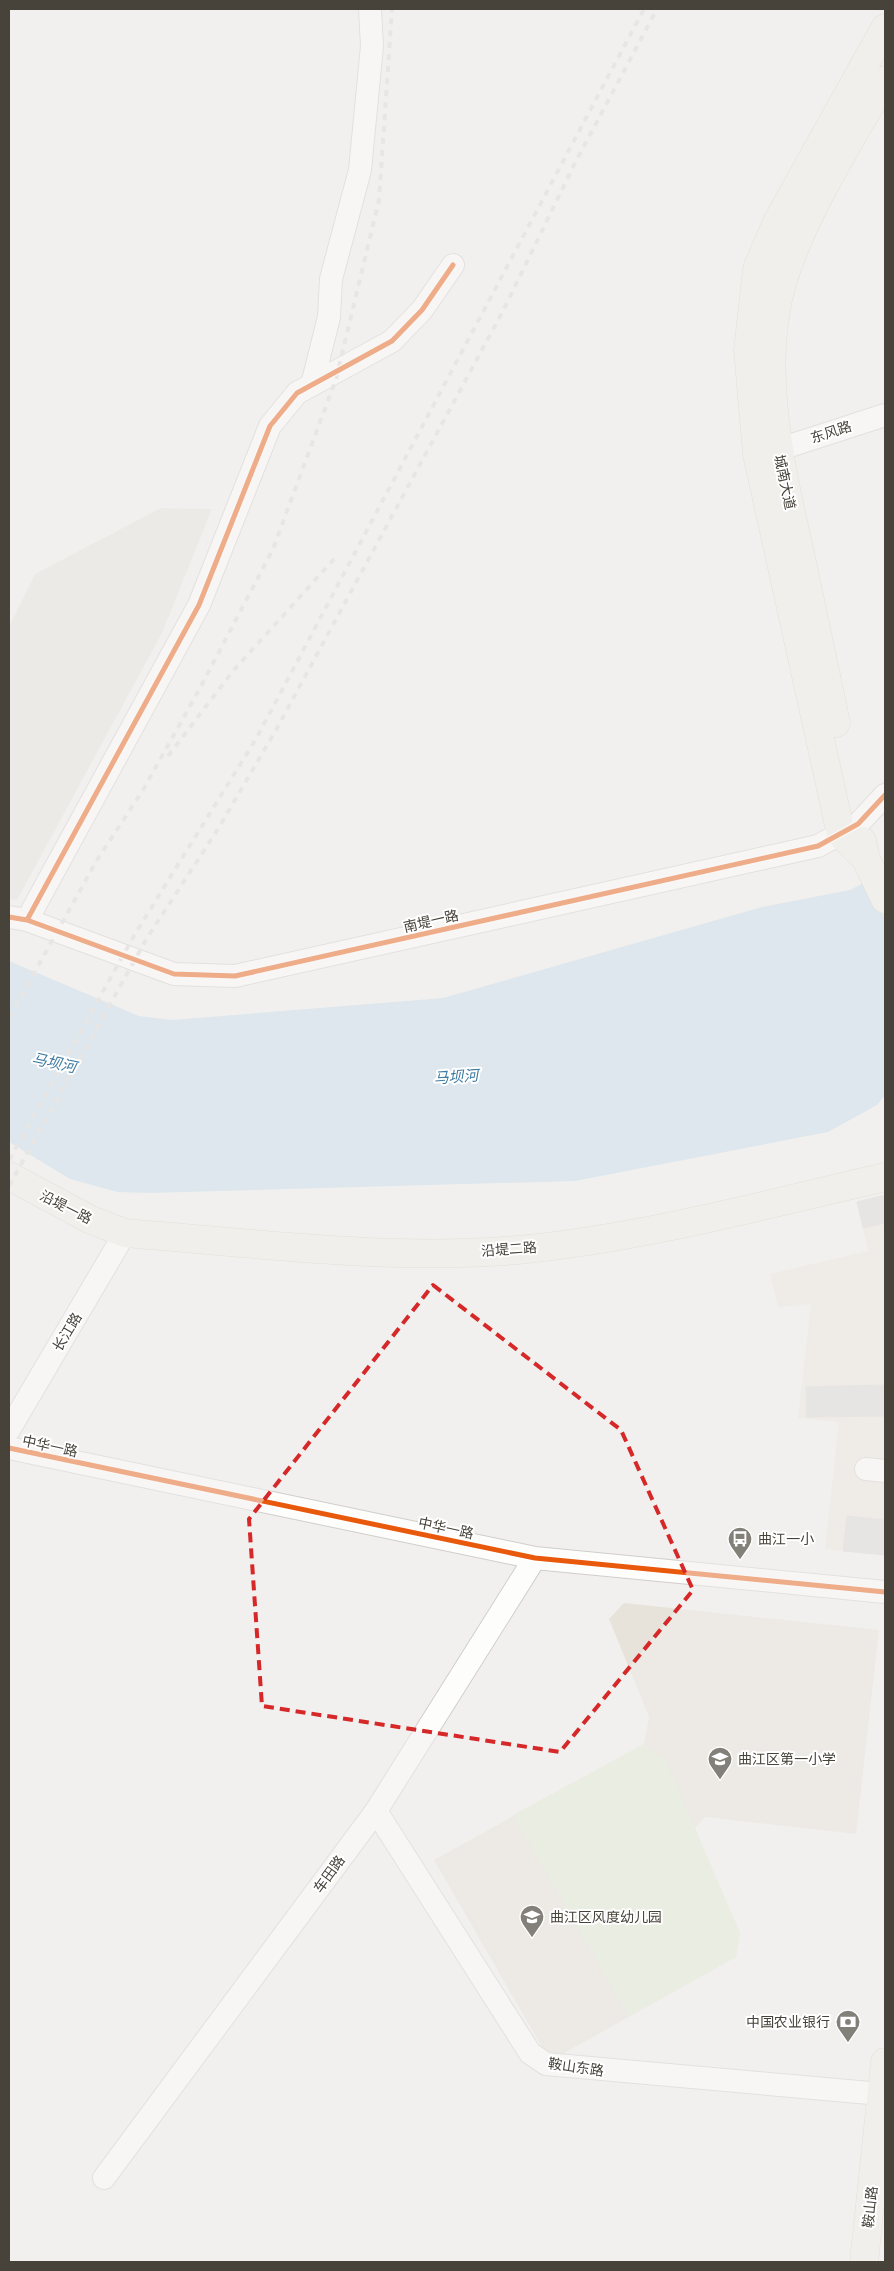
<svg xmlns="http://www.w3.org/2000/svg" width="894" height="2271" font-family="'Work Sans','Noto Sans SC',sans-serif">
<rect width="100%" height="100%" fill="#f2f0ee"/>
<path fill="#e5e2dc" d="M161,508l51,1 -50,124 -145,267 -8,-1v-272l26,-53z"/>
<path fill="#ece4dc" d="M885,1195v360l-60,-6 14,-127 -41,-4 13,-114 -33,3 -8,-33 98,-23 -11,-49z"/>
<path fill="#e7e3da" d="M624,1603l255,27 -23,204 -151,-17 -10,11 45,105 -4,24 -186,104 -116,-201 210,-116 5,-27 -40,-98z"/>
<path fill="#e0e9d1" d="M644,1744l22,18 74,171 -4,24 -107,59 -116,-201z"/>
<path fill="#c4dcea" d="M885,872v223l-8,10 -49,27 -253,49 -424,12 -34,-1 -47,-13 -61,-37v-181l130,55 33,4 271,-22 319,-91 88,-17z"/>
<path fill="#dad7d5" stroke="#dad7d4" d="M885,1195v28l-22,5 -6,-26z
M885,1385v31l-78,1 -1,-30z
M847,1516l38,4v35l-42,-4z"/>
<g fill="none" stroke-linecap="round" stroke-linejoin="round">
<defs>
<path id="minor" d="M312,385l17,-68 2,-38 29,-109 12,-124 -2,-37
M777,450l108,-35
M9,917l18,3 147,54 61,2 583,-130 40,-22 27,-29
M27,920l172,-315 71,-179 27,-33 95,-52 30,-31 31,-45
M9,1430l116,-197
M9,1448l526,110 350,34
M866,1469l19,2
M376,1811l154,242 16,11 335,30
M104,2178l272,-367 159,-253"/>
<path id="major" d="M836,723c-12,-56 -24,-113 -36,-170 -19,-85 -44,-189 -16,-276 21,-65 66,-137 101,-197
M862,841l4,18 19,40
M866,859l-25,-25 -84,-380 -9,-104 9,-81 20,-47 108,-194
M9,1176l82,44 34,13c128,10 265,28 393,17 125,-12 246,-45 367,-73
M864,2262l21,-200"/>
</defs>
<use href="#minor" stroke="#d0cecb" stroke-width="24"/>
<use href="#major" stroke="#d2cbbe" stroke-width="29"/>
<use href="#minor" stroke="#fdfdfc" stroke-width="22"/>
<use href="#major" stroke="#f0ede6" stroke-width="28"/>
<path stroke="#dadada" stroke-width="4" stroke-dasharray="6 6" stroke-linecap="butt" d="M168,756l65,-85 101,-112
M9,1018l88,-158 46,-70 56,-100 74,-141 63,-170 43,-179 13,-191
M9,1160l126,-226 121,-195 388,-730
M9,1186l138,-248 71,-109 58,-99 226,-417 74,-152 81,-152"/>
<defs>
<path id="cycleway" d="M9,917l18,3 147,54 61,2 583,-130 40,-22 27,-29
M27,920l172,-315 71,-179 27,-33 95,-52 30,-31 31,-45
M9,1448l526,110 350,34"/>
</defs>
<use href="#cycleway" stroke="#fff" stroke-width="8"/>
<use href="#cycleway" stroke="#e8590c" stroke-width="5"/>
</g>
<path d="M0 0H894V2271H0ZM433,1285l188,145 72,160 -133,162 -298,-46 -13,-187z" fill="#f2f0ee" fill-opacity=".55" fill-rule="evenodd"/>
<path fill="none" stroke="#d62828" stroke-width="4" stroke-dasharray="10 6" stroke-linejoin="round" d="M433,1285l188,145 72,160 -133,162 -298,-46 -13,-187z"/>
<defs>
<symbol id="bus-pin" viewBox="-11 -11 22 30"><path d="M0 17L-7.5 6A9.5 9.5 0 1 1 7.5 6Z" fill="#837f79" stroke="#fff"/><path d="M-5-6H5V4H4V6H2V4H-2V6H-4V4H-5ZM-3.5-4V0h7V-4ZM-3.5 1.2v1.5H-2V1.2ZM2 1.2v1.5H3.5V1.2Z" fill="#fff"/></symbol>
<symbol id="school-pin" viewBox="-11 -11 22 30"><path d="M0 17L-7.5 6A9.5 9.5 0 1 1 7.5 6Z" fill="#837f79" stroke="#fff"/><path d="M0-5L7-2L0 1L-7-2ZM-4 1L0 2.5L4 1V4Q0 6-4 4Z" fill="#fff"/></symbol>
<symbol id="bank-pin" viewBox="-11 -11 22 30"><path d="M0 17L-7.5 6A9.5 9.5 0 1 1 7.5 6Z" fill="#837f79" stroke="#fff"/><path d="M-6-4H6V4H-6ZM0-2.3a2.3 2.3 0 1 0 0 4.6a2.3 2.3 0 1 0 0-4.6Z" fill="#fff"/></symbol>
</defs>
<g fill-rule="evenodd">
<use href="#bus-pin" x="726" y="1525" width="28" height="38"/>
<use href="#school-pin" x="706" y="1745" width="28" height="38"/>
<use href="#school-pin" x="518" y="1903" width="28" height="38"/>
<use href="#bank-pin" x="834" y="2008" width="28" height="38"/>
</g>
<g text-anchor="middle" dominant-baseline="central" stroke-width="4" stroke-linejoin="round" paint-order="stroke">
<g font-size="14" fill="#47423a" stroke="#fff">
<text transform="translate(831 432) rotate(-18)">东风路</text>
<text transform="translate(785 482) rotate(78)">城南大道</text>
<text transform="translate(431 921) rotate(-13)">南堤一路</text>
<text transform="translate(66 1207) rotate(27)">沿堤一路</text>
<text transform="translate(509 1249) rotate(-4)">沿堤二路</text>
<text transform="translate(67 1332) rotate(-59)">长江路</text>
<text transform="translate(50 1446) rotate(12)">中华一路</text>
<text transform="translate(446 1528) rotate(12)">中华一路</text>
<text transform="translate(329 1874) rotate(-54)">车田路</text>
<text transform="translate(576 2067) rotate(8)">鞍山东路</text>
<text transform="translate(870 2207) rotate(-84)">鞍山路</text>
</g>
<g font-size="14" fill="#47423a" stroke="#fff" text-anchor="start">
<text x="758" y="1539">曲江一小</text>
<text x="738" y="1759">曲江区第一小学</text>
<text x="550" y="1917">曲江区风度幼儿园</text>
<text x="830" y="2022" text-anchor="end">中国农业银行</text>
</g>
<g font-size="15" font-style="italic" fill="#3e7aa0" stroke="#fff">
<text transform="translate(54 1063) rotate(12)">马坝河</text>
<text transform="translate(456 1077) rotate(-4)">马坝河</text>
</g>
</g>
<rect width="894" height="2271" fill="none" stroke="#47423a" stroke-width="20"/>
</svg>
